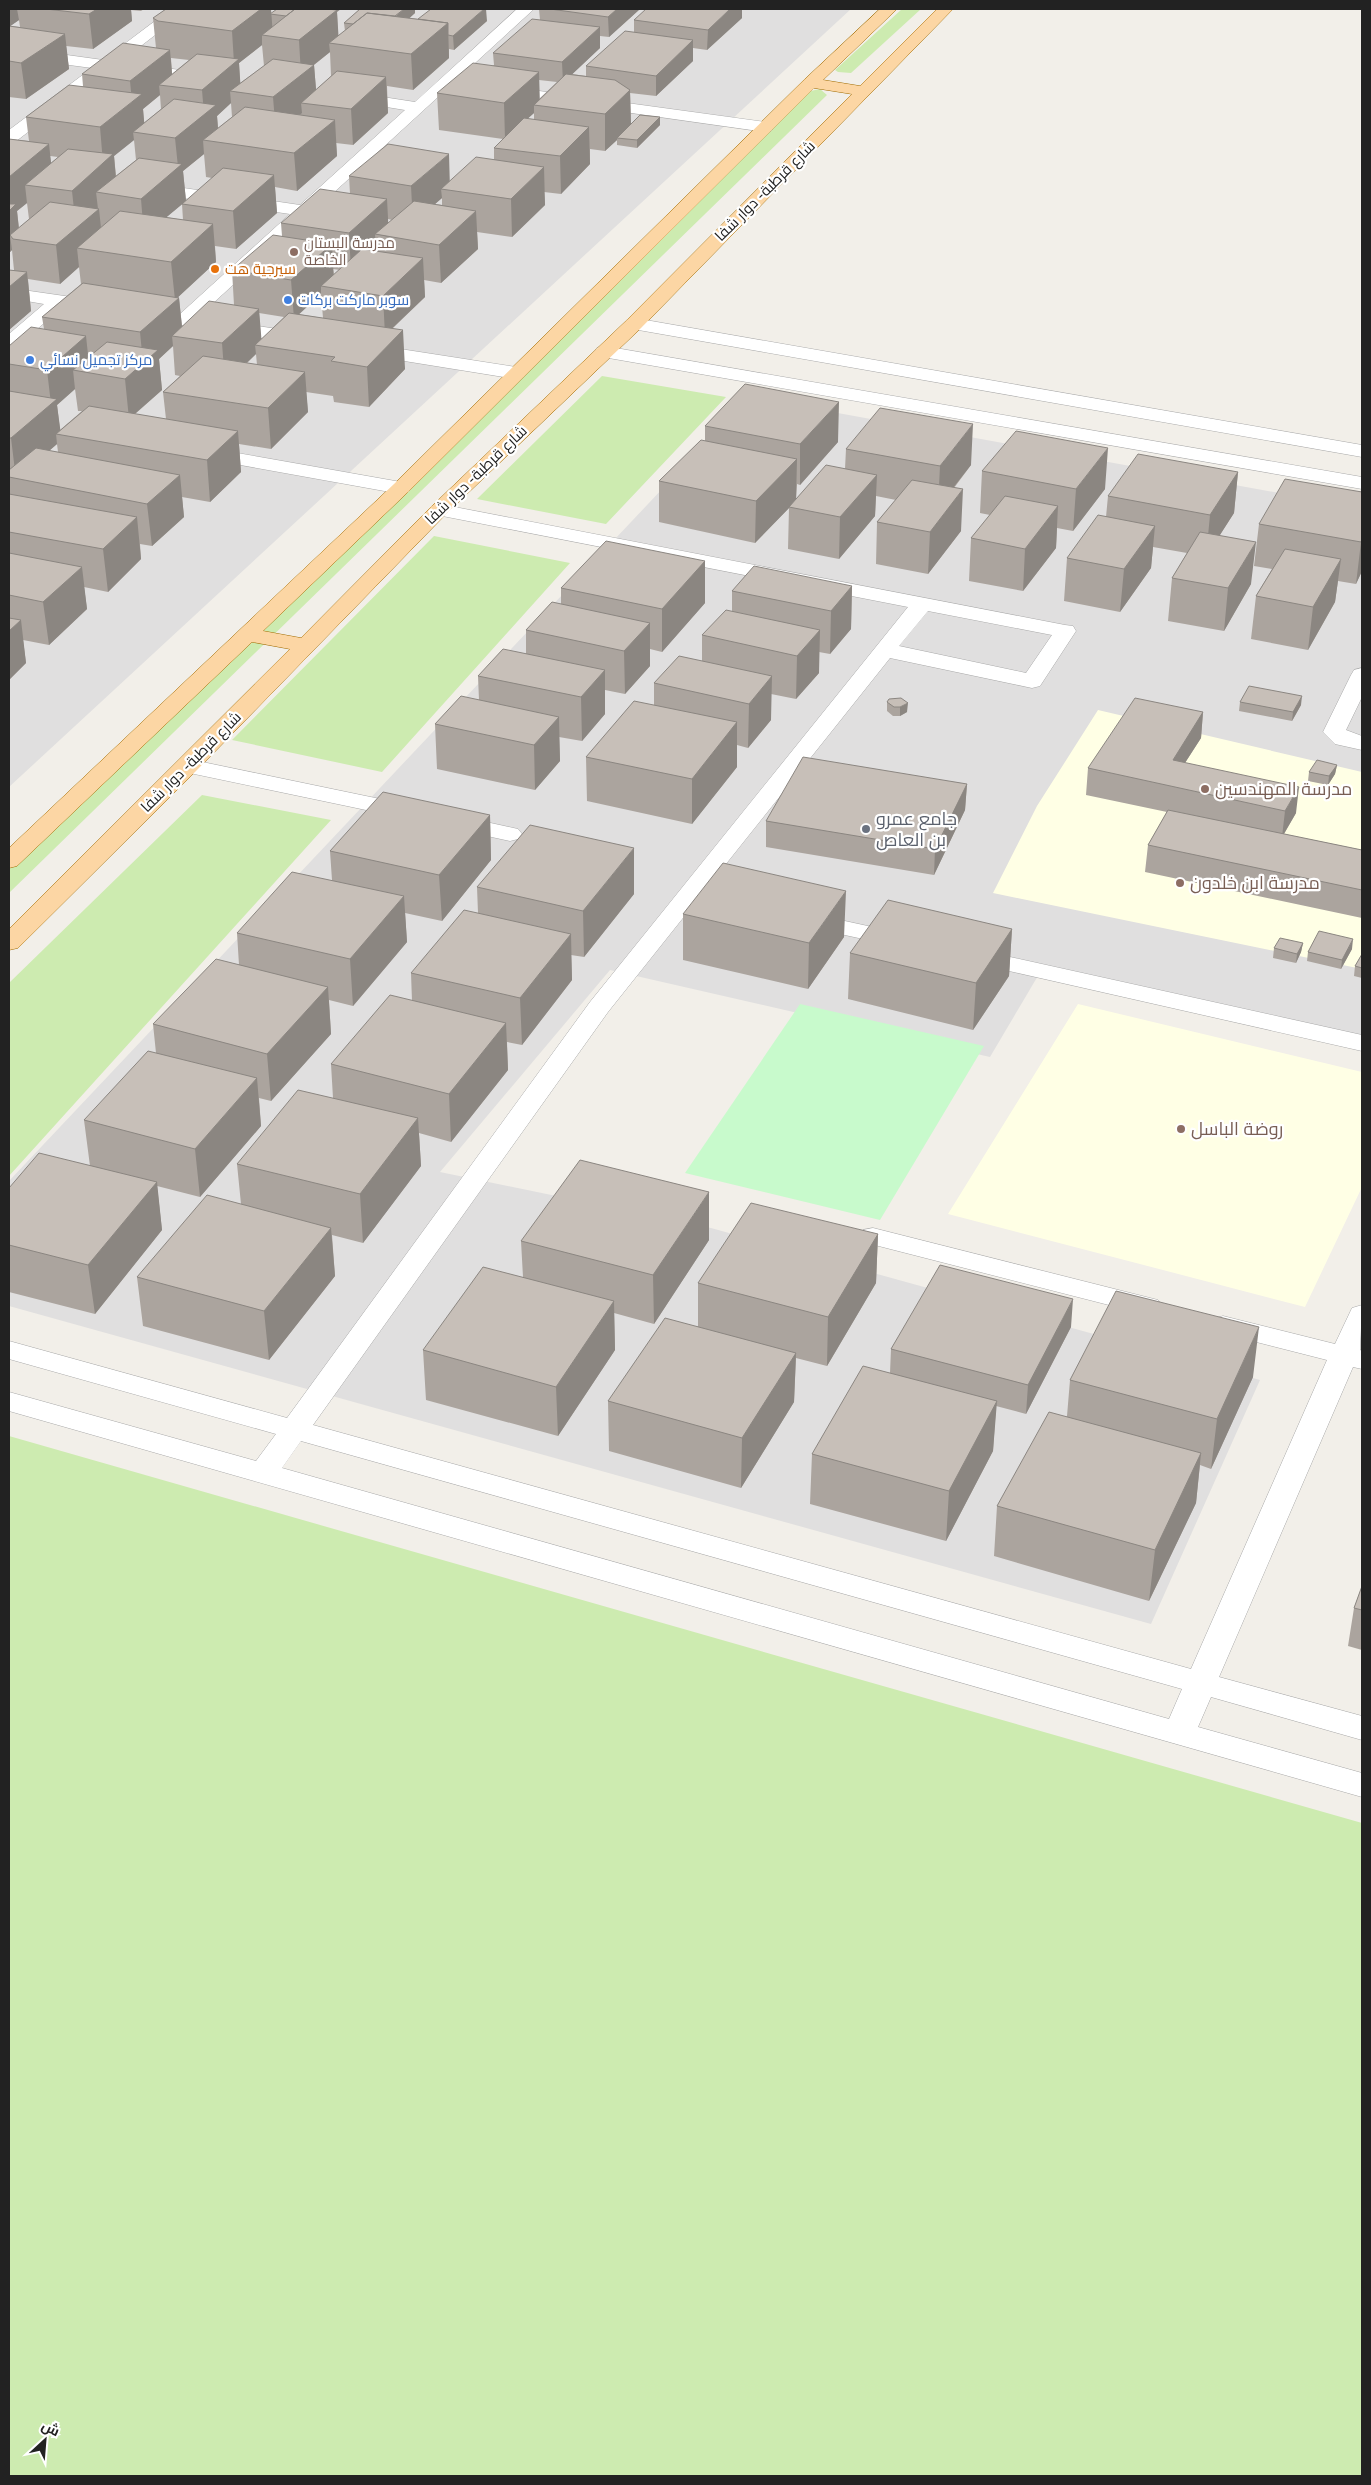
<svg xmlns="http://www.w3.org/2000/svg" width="1371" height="2485" font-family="'Varela Round',Cairo,sans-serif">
<rect width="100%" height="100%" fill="#f2efe9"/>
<path fill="#e0dfdf" d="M9,9h842l-842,778z
M749,397l613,111v537l-320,-76 -52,88 -380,-87 -170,202 271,56 549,152 -109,244 -1142,-318v-125z"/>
<path fill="#ffffe5" d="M1098,710l264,62v197l-369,-76 44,-87z
M1078,1004l284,68v115l-57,120 -357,-93z"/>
<path fill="#cdebb0" d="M902,9h19l-70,64 -13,-1 -3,-2z
M820,89l7,6 -818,798v-34l797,-767z
M602,376l124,21 -120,127 -129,-25z
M434,536l136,27 -188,209 -150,-32z
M202,795l129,25 -322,356v-193z
M9,1436l1353,387v653h-1353z"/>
<path fill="#c8facc" d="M800,1004l184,42 -104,174 -195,-47z"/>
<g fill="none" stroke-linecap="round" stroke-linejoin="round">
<defs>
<path id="minor" d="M171,9h18l-69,53 90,12 6,2 2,3 -2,3 -6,2 -101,-14 -94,72 -6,1v-13l83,-62 -83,-11v-10l94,13z
M517,9h17l-336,308 106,16 7,2 2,4 -2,4 -7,2 -167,-27 -2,-4 2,-4 7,-2 36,6 110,-100 -141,-21 -6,-1 -3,-4 3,-4 6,-1 151,22 105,-95 -61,-10 -2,-3 2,-3 6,-2 65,10z
M503,86l262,36 6,1 2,4 -2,4 -6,1 -268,-38 -2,-3 2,-3z
M9,288l90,13 7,2 2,4 -2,4 -7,2 -36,-6 -47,40 -7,2v-15l35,-30 -35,-6z
M634,318l728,127v12l-735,-129 -2,-4 2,-4z
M368,344l148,23 7,2 3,4 -3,4 -7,2 -155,-25 -2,-4 2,-4z
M604,346l758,131v12l-765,-133 -2,-4 2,-4z
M203,447l198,35 7,2 3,4 -3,4 -7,2 -205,-37 -3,-4 3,-4z
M439,504l626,121 8,1 3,5 -36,55 -8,2 -142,-30 -282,354 -295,413 878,244 136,-309 -114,-29 -4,-6 4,-6 10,-3 112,28 17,-36 10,-3 -2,45 2,1v18l-9,-2 -134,310 143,39v24l-151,-43 -13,30 164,46v24l-1353,-386v-19l247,69 20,-27 -267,-75v-18l278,77 303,-416 318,-395 -476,-93 -3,-4 3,-4zM928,611l124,24 -26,38 -127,-27zM301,1441l881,248 -13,30 -887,-251z
M1362,668v29l-16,33 16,6v14l-27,-6 -12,-12 28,-57 3,-5z
M188,759l221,46 8,2 4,5 -4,5 -8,2 -229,-48 -3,-5 3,-5z
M454,815l64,14 4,5 -4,5 -8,2 -64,-14 -4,-5 4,-5z
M808,913l101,22 3,5 -3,5 -9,2 -101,-22 -3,-5 3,-5z
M974,949l388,86v16l-397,-90 -3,-5 3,-5z
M873,1228l285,72 4,6 -4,6 -10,3 -285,-73 -4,-6 4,-6z"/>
<path id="major" d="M880,9h17l-74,71 37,6 77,-77h16l-312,319 -195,186 -250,257 -178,177 -9,2v-21l281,-280 -38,-7 -235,224 -8,2v-20l385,-364 410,-404zM814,88l38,6 -225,226 -195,186 -131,132 -38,-7 145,-139z"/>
</defs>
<use href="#minor" stroke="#a9a9a9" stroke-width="1"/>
<use href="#major" stroke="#a06b00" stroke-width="1"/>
<use href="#minor" fill="#fff" fill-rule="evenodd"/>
<use href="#major" fill="#fcd6a4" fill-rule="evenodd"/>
</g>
<path fill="#aba49e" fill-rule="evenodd" d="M9,9h135l-3,2 -10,-1 1,11 -39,28 -27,-3 3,23 -43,30 -17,-2zM19,20l1,7 -10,-1z
M166,9h105v4l66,-1 1,24 7,-5 -1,-8 16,-14h55v4l-6,5 9,1 69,2 -33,29 -5,-1v9l-36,32 -26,-4 1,27 -35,32 -17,-2 1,13 -40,35 -22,-4 2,26 -41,36 -21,-3 1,16 -38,35 1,1 3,28 52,-21 -2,-35 50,-34 -1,-13 69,-29 -1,-18 101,5 44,-21v-12l9,-9 -64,-9 -2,-37 57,-28 -1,-12 47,-33 -1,-11h101l-31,28 -9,-1v12l-28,26 14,2v-10l48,-34v-12l108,-2 -35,32 -14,-2v13l-37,35 -26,-3 1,31 29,1 -23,23 -20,-3v-5l-12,11 -15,-2v15l-29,30 -17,-2 1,13 -33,32 -35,-5 1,17 -37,34 -17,-3 1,17 -32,31 12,41 -36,38 -35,-5 -1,-6 -27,-4 2,20 -37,37 -32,-5 2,28 -31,30 -28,-5 2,20 -32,29 -12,-2 1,15 -33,33 -24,-5 3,22 -38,36 -26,-5 3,23 -17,17v-334l35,-17 -2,-12 39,-33 -2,-17 -19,17 -32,-5 3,32 -22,19v-60h5l-2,-20 -3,3v-114l20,2 -3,-24 57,-31 -1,-12 74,-26 -3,-30zM262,45l2,21 -24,17 -1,-20zM330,52l1,24 -15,14 -2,-25zM171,58l18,2 -17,14zM539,80l18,2 -18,17zM160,95l1,14 -17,14 -1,-14zM231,103l1,14 -14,11 -1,-12zM534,113v7l-7,-1zM134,140l2,20 -20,16 -2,-20zM204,154l2,23 6,1 -26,23 -3,-30zM50,156l8,1 -7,6zM442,198v7l-7,-1zM27,203l2,16 -10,9 -2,-17zM182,204l1,16 -17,-3zM388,219l4,1 -4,3zM333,269l7,1 -6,5zM321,294l2,24 -25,-4zM259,313l25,4 -23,23zM173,346l2,29 5,1 -17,16 3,27 -31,-5 27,-24 -3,-31zM256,354l1,11 -10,-2zM75,389l3,22h4l-22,19 -3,-25zM57,444l1,8 -9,-1z
M705,426l133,16 -38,43 -3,-1 -1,15 49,-30 1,-20 125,16 -17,23 7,43 -33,43 -52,-10 1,-42 19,-22 -20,-4 -1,20 -36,43 -51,-10 1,-41 -34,35 -96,-21v-41l46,-40z
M982,471l123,18 -32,42 -16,-3 -1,20 -33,43 -54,-10 2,-43 19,-23 -10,-2z
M1238,472l-4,41 -15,23 32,48 -27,47 -56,-10 4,-43 15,-25 -34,-6 -2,21 -31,44 -56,-11 3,-43 39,-41 2,-21z
M1362,492v79l-6,13 -18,-3 -3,21 -27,48 -57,-11 5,-43 16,-27 -18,-3 5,-42z
M705,561v42l-43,49 -12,-3v17l-25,28 -20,-4v24l-23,27 -23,-4 1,24 -25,29 -98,-21 -2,-45 44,-24 -1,-24 48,-22v-24l35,-26v-16z
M852,586l-1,43 -21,25 -11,-2v21l-23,26 -25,-5v26l-23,28 -11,-3v22l-45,57 -105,-23 -1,-44 68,-52v-22l48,-22v-26l30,-24v-20z
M889,699l18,13 -7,4h-7l-6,-5v-9z
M1240,702l61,3 -9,16 -53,-10z
M1203,712l-2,26 -16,25 111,50 -12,21 78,16v68l-217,-46 3,-27 19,-33 -81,-17 2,-27z
M1337,765l-2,9 -7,11 -20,-4 1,-9z
M967,784l-2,26 -31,65 -168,-28v-26z
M490,815l1,45 -49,61 -37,-8 2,29 -54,64 -24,-6 2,34 -60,67 -12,-3 2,28 -61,71 -43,-11 5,44 -67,84 -86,-22v-104l81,-22 -6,-46 72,-67 -3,-29 86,-59 -2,-32 95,-53 -2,-29z
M477,887l157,7 -50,63 -13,-2 1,25 -50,65 -15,-3 1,28 -57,72 -32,-9 2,33 -58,77 -31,-8 3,41 -66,84 -126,-34 -6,-49 104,-73 -4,-40 96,-66 -2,-34 81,-63 -1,-28 67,-60z
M683,914l161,23 -36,52 -125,-29z
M1012,929l-3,47 -36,54 -125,-31 2,-46z
M1303,943l-2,9 -5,11 -23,-5 1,-10z
M1352,949l-11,20 -34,-8 1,-9z
M1362,954v24l-8,-2 1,-10z
M878,1234l-2,49 -49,83 -31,-8 -2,44 -53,86 -132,-37 -1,-50 90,-75v-43z
M709,1240l-55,84 -40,-11 1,37 -57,86 -132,-36 -3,-50 100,-73 -2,-36z
M1071,1327l-45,87 -30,-8 -3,45 -47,90 -136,-37 2,-50 78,-81 1,-24z
M1253,1377l-42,92 -11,-4 -4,38 -47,98 -155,-45 3,-50 70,-90 3,-36z
M1362,1586v64l-14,-4 6,-38z"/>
<path fill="#8b8681" d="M9,9h8l2,11 -10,7z
M97,9h34l1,12 -39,28 -4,-35z
M249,9h22l2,27 -11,-1v10l-23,18 2,30 -11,-2 1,12 -14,13 2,25 -16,-1 1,14 -21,17 3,30 -42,35 -3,-37 37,-32 -3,-29 29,-24 -2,-24 32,-27 -2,-32z
M321,9h20l-4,3 2,32 -10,-1 1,9 -29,23 -2,-35z
M404,9h11v4l-31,29 -1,-14z
M484,9h2l1,12 -33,29 -1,-14z
M617,9h23l-31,28 -1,-20z
M730,9h12v9l-35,32 1,-20z
M448,23l1,35 -36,32 -2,-36z
M600,27v21l-37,35 -1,-21z
M65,34l4,35 -43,30 -5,-36z
M693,40v21l-37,35v-20z
M170,50l3,35h-14l1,10 -17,14 2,22 -12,1 1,8 -20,16 3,35 -21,1 2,17h1l4,38 -26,1 2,19 -19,17 -4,-39 20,-17 -4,-37 31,-28 -3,-36 32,-25 -2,-21z
M314,65l3,36 -16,2 1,10 -26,21 -3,-37z
M539,72l1,34 -6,-1v8l-29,26 -1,-36z
M386,77l2,36 -35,32 -2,-36z
M630,90l1,36 -14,12v2l-12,11v-37z
M660,117v8l-23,23v-8z
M335,120l2,36 -40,35 -3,-38z
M589,127l1,37 -29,30 -1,-38z
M49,144l4,37 -28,4 2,18 -10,8 3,29 -10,-5 2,15 -3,3v-76z
M449,154l1,36 -9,-1 1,9 -29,25 -2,-37z
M544,167l1,38 -33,32 -1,-38z
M274,175l3,38 -41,36 -3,-38z
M387,199l2,38 -14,-3 1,15 -25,22 -2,-38z
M476,211l2,38 -37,34 -2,-38z
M213,224l3,38 -41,38 -4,-38z
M332,244l2,38 -13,4v8l-27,25 -3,-39z
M423,258l2,39 -40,38 -2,-39z
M27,272l4,39 -22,19v-43z
M179,298l4,39 -11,-1 1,10 -14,13 3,31 -33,29 -4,-40 18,-16 -3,-31z
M259,309l3,37 -7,-1 1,9 -31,29 -3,-40z
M403,330l2,39 -36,38 -2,-40z
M86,336l4,37 -17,-3 2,19 -18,16 4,30 -5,-1 1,10 -41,35 -5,-41 40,-34 -4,-34z
M305,372l3,40 -37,37 -3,-41z
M839,402l-1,40 -38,43v-41z
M973,424l-2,41 -33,42 2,-41z
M238,431l3,41 -31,30 -3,-42z
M1108,448l-3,41 -32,42 3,-42z
M797,459l-1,42 -7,6v1l-34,35 1,-42z
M1238,472l-4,41 -28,44 4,-42z
M180,475l4,42 -32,29 -5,-42z
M877,475l-2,41 -36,43 1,-42z
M963,489l-2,42 -33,43 2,-42z
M1058,506l-2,42 -33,43 2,-42z
M137,517l4,42 -33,33 -5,-43z
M1155,526l-4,42 -31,44 4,-43z
M1362,539v32l-6,13 5,-42z
M1256,542l-5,42 -27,47 4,-43z
M1341,559l-6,43 -27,48 5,-43z
M705,561v42l-43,49v-43z
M82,567l5,42 -38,36 -6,-43z
M852,586l-1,43 -21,25 1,-43z
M21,620l5,43 -17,17v-49z
M650,623v43l-25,28 -1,-43z
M820,630l-1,43 -23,26 1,-43z
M605,670v44l-23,27 -1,-44z
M772,676l-1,44 -23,28 1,-44z
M1302,696l-1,9 -9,16 1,-9z
M908,703l-1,9 -7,4v-9z
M1203,712l-2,26 -31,48 3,-26z
M559,717l1,44 -25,29 -1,-45z
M737,722v45l-45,57v-45z
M1337,765l-2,9 -7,11 1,-9z
M967,784l-2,26 -31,65 1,-26z
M1299,787l-3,26 -14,24 3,-26z
M490,815l1,45 -49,61 -3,-46z
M634,848v46l-50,63 -1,-46z
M846,891l-2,46 -36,52 1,-46z
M404,896l3,46 -54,64 -3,-47z
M1012,929l-3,47 -36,54 3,-47z
M571,934l1,46 -50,65 -2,-47z
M1353,939l-1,10 -11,20 1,-9z
M1303,943l-2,9 -5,11 1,-9z
M328,987l3,47 -60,67 -4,-47z
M506,1023l2,47 -57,72 -2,-48z
M257,1078l4,48 -61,71 -5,-48z
M418,1118l3,48 -58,77 -3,-49z
M157,1182l5,48 -67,84 -7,-49z
M709,1192v48l-55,84 -1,-49z
M331,1228l4,48 -66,84 -5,-49z
M878,1234l-2,49 -49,83 1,-49z
M1073,1299l-2,28 -45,87 2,-29z
M614,1301l1,49 -57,86 -2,-49z
M1259,1327l-6,50 -42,92 6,-50z
M796,1353l-2,49 -53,86 1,-50z
M997,1401l-4,50 -47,90 3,-50z
M1201,1453l-5,50 -47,98 6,-51z"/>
<path fill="#c7bfb8" stroke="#8b8681" d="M46,9h51l-8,5z
M166,9h95l-29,22 -74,-10 -5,-3z
M277,9h18l-9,7 -16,-2z
M295,9h32l10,1 -38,30 -37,-5z
M360,9h44l-9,7 -28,-3 -14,11 -9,-1z
M431,9h53l-31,27 -5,-1v-12l-30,-4z
M550,9h67l-9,8z
M646,9h84l-22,21 -74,-10z
M367,13l81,10 -37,31 -82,-11z
M532,19l68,8 -38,35 -69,-9z
M9,26l56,8 -44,29 -12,-2z
M625,31l68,9 -37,36 -70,-10z
M123,43l47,7 -40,31 -48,-7z
M197,54l42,5 -37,31 -43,-5z
M273,59l41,6 -41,32 -43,-6z
M473,63l66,9 -35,31 -67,-10z
M337,71l49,6 -35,32 -50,-6z
M566,74l49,6 15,10 -25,24 -71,-9z
M69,85l73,9 -42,33 -74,-10z
M174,99l42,6 -41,33 -42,-6z
M245,107l90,13 -41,33 -91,-13z
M640,115l20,2 -23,23 -20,-2z
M524,118l65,9 -29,29 -66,-8z
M9,139l40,5 -40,33z
M388,144l61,10 -38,32 -62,-10z
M68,149l45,5 -41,37 -47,-6z
M476,157l68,10 -33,32 -70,-10z
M139,158l43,6 -41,35 -45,-7z
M223,168l51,7 -41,36 -51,-7z
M320,189l67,10 -38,34 -68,-10z
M414,201l62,10 -37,34 -64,-11z
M50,202l49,7 -43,36 -43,-6 -3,-4z
M9,204h7l-7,7z
M120,211l93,13 -42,38 -94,-14z
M273,235l59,9 -41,36 -59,-10z
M362,249l61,9 -40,38 -62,-10z
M9,270l18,2 -18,15z
M83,283l96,15 -39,34 -98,-15z
M209,301l50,8 -37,34 -50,-7z
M289,313l114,17 -36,37 -36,-6 4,-4 -80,-12z
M31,327l55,9 -39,34 -38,-6v-18z
M107,342l51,8 -33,29 -52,-9z
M203,356l102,16 -37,36 -105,-16z
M745,384l94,18 -39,42 -95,-18z
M9,391l48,8 -46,39h-2z
M89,406l149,25 -31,29 -151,-26z
M880,408l93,16 -33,42 -94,-17z
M1016,431l92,17 -32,41 -94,-18z
M701,440l96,19 -41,42 -97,-20z
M36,448l144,27 -33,29 -138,-27v-7z
M1138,454l100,18 -28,43 -102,-19z
M826,465l51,10 -37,42 -51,-10z
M1285,479l77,13v47l-1,3 -102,-18z
M912,480l51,9 -33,43 -53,-10z
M9,494l128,23 -34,32 -94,-17z
M1005,496l53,10 -33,43 -54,-11z
M1098,515l57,11 -31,43 -57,-11z
M1200,532l56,10 -28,46 -56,-10z
M606,541l99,20 -43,48 -101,-21z
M1285,549l56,10 -28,48 -57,-11z
M9,553l73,14 -39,35 -34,-7z
M754,566l98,20 -21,25 -99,-20z
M552,602l98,21 -26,28 -98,-21z
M726,610l94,20 -23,26 -95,-21z
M9,618l12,2 -12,11z
M503,649l102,21 -24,27 -103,-21z
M679,656l93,20 -23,28 -95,-21z
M1249,686l53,10 -9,16 -53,-10z
M461,696l98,21 -25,28 -99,-21z
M901,698l7,5 -8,4h-6l-7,-5 2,-3z
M1135,698l68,14 -30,48 126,27 -14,24 -197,-43z
M634,701l103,21 -45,57 -106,-22z
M803,757l164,27 -32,65 -169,-28z
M1317,760l20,5 -8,11 -20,-4z
M383,792l107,23 -51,60 -109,-24z
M1168,810l194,40v40l-214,-45z
M530,825l104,23 -51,63 -106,-24z
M723,863l123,28 -37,52 -126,-29z
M292,872l112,24 -54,63 -113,-26z
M888,900l124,29 -36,54 -126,-30z
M464,910l107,24 -51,64 -109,-25z
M1319,931l34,8 -11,21 -34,-8z
M1280,938l23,5 -6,11 -23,-6z
M1362,954v14l-7,-2z
M216,959l112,28 -61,67 -114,-30z
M390,995l116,28 -57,71 -118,-30z
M148,1051l109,27 -62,71 -111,-29z
M298,1090l120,28 -58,76 -123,-30z
M39,1153l118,29 -69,83 -79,-20v-57z
M580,1160l129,32 -56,83 -132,-34z
M207,1195l124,33 -67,83 -127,-34z
M751,1203l127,31 -50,83 -130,-34z
M940,1265l133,34 -45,86 -137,-36z
M483,1267l131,34 -58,86 -133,-37z
M1116,1291l143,36 -42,92 -147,-39z
M665,1318l131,35 -54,85 -134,-37z
M863,1366l134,35 -48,90 -137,-37z
M1049,1412l152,41 -46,97 -158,-44z
M1362,1586v24l-8,-2z"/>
<g fill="#8d6e63" stroke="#fff" stroke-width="2">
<circle cx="294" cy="252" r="5"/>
<circle cx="1205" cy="789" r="5"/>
<circle cx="1180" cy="883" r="5"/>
<circle cx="1181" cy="1129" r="5"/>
</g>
<circle fill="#e8710a" stroke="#fff" stroke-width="2" cx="215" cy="269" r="5"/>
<g fill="#3f7fe0" stroke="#fff" stroke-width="2">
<circle cx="288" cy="300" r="5"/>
<circle cx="30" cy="360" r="5"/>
</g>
<circle fill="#6b7280" stroke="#fff" stroke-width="2" cx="866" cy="829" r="5"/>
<g text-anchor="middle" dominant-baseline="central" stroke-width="4.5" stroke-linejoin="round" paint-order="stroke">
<g font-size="15" fill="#222" stroke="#fff">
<text transform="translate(765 191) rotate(-45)">شارع قرطبة- دوار شفا</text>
<text transform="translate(476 475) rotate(-44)">شارع قرطبة- دوار شفا</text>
<text transform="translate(191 762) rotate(-45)">شارع قرطبة- دوار شفا</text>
</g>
<g font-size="15" fill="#785e54" stroke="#fff" text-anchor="start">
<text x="304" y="243">مدرسة البستان<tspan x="304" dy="17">الخاصة</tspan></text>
</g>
<g font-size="15" fill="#c56008" stroke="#fff" text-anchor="start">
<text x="225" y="269">سيرجية هت</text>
</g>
<g font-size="15" fill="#366cbe" stroke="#fff" text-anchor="start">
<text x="298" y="300">سوبر ماركت بركات</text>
<text x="40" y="360">مركز تجميل نسائي</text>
</g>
<g font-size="18" fill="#785e54" stroke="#fff" text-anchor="start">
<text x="1215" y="789">مدرسة المهندسين</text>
<text x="1190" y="883">مدرسة ابن خلدون</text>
<text x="1191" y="1129">روضة الباسل</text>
</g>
<g font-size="18" fill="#5b616d" stroke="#fff" text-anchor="start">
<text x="876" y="819">جامع عمرو<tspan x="876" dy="21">بن العاص</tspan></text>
</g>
</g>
<rect width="1371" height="2485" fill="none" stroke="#222222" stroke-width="20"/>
<g transform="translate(45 2440) rotate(26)" stroke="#ffffff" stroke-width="4" paint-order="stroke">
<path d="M0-4L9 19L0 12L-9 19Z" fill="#222222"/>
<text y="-8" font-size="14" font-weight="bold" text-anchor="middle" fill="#222222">ش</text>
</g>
</svg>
